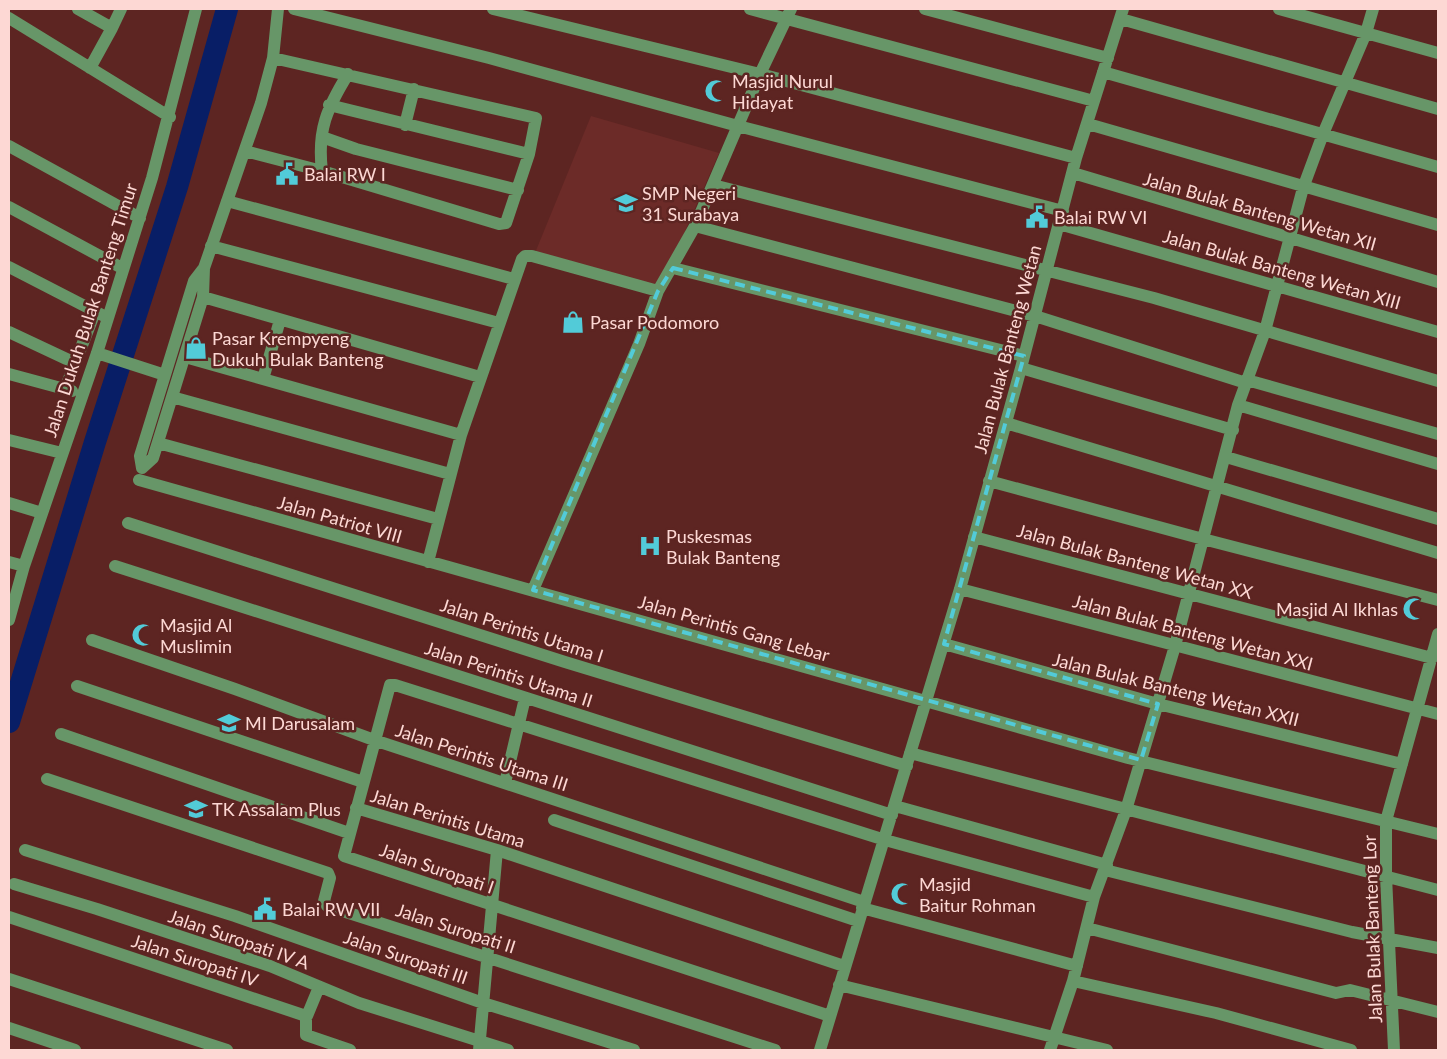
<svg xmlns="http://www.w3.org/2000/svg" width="1447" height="1059" font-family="Lato,sans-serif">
<rect width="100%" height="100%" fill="#5d2522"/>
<path fill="#6c2b28" d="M591,116l128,37 -59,136 -125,-36z"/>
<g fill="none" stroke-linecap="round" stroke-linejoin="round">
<path stroke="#081e66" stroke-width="22" d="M9,722l86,-280 82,-255 50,-178"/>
<path stroke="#679668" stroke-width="12" d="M78,9l34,19 -22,40
M294,9l195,49 249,68 325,85
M493,9l267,65 316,84
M750,9l344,92
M925,9l183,49
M1279,9l159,44
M9,18l161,99
M1121,19l317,90
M112,28l9,-19
M1103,72l335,95
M329,105l200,49
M1088,124l350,101
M405,125l9,-36
M322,137l34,12 162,41
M9,146l131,72
M245,151l77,20 177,53 7,-1 23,-69 7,-36 -263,-60
M322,171c-5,-41 5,-63 26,-97
M1073,173l365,109
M713,185l441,113 284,83
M227,201l287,78
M9,207l113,61
M1059,224l379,108
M695,226l340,90 211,67
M211,246l288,77
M9,267l99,51
M204,268l-1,29 -50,161 -11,10 -2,-12 54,-175 10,-13 57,-165 12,-45 5,-49
M673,268l351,88
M203,297l277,80
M9,332l66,31
M97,353l68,22
M185,357l276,78
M1021,368l212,62
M9,374l63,17
M263,379l17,-59
M1247,380l191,54
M65,389l30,-77
M172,397l278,77
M1238,405l200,59
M1006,423l432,130
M9,440l53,13
M158,443l280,76
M1226,457l212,62
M139,480l989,278 310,76
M989,481l214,58 235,61
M9,503l33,10
M128,523l437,139 342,104
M974,537l458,121
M9,562l15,4
M428,562l33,-127 61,-176 3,-3h7l126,35
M115,566l777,249
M960,589l478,125
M533,590l106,-246 19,-53 37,-65 65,-152 31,-65
M9,620l15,-54 73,-213 55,-175 44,-169
M92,640l143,49 139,51 490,162
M944,644l214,60 244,60
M77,686l286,96
M61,734l288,99
M910,753l528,137
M47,779l281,94 2,5 -6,23 3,5 448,144
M505,783l20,-85
M895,806l212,59
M356,808l141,42 347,116
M554,820l304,101
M25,850l210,66 248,87 151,47
M1105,870l247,62 86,16
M14,884l83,25 173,57 89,37 149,47
M862,908l215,58
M9,917l297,99v19l44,15
M1087,928l249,65 14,-3 88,22
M9,979l218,71
M1073,981l143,32 135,37
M839,985l268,65
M307,1016l12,-29
M830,1016l-486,-160 46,-171h5l490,155 209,57
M9,1028l66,22
M479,1050l18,-200
M820,1050l140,-461 61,-221 55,-210 47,-149
M1050,1050l23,-69 21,-84 32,-87 49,-164 63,-241 27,-74 38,-143 20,-54 43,-101 7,-24
M1394,1050l-8,-174v-55l52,-187"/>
</g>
<path fill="none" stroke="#52cbd8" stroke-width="4" stroke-dasharray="10 6" stroke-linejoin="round" d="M673,268l351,88 -80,288 214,60 -17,56 -608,-170 125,-299z"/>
<defs>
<symbol id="mosque-bare" viewBox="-9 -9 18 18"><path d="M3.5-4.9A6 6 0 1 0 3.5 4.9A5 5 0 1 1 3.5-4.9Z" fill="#52cbd8" stroke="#5d2522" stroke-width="2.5" paint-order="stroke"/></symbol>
<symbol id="civic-bare" viewBox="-9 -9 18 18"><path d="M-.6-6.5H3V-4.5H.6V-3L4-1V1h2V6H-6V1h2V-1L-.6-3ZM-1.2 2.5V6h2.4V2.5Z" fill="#52cbd8" stroke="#5d2522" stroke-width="2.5" paint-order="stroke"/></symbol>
<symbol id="school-bare" viewBox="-9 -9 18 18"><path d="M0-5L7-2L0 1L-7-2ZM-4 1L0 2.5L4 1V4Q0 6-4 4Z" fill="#52cbd8" stroke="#5d2522" stroke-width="2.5" paint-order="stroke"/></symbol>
<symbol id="shop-bare" viewBox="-9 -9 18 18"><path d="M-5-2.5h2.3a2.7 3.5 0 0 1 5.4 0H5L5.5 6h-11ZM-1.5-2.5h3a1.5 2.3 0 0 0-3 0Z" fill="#52cbd8" stroke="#5d2522" stroke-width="2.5" paint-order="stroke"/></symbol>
<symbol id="hospital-bare" viewBox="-9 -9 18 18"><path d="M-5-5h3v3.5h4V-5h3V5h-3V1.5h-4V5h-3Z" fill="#52cbd8" stroke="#5d2522" stroke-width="2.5" paint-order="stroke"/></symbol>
</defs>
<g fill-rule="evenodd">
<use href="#mosque-bare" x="700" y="75" width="32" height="32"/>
<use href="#civic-bare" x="271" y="158" width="32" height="32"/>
<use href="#school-bare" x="610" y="187" width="32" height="32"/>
<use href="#civic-bare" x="1021" y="201" width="32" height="32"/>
<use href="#shop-bare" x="557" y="306" width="32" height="32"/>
<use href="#shop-bare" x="180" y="332" width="32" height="32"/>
<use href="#hospital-bare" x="634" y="530" width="32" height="32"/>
<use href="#mosque-bare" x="1398" y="593" width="32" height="32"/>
<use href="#mosque-bare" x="127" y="619" width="32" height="32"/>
<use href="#school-bare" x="213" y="707" width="32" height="32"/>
<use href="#school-bare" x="180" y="793" width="32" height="32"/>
<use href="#mosque-bare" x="886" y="878" width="32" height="32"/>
<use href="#civic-bare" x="249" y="893" width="32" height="32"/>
</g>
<g text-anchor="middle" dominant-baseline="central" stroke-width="5" stroke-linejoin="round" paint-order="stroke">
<g font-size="18" fill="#fdd8d4" stroke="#5d2522" text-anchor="start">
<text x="732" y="81">Masjid Nurul<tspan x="732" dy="21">Hidayat</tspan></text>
<text x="304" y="174">Balai RW I</text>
<text x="642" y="193">SMP Negeri<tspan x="642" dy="21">31 Surabaya</tspan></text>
<text x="1054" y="217">Balai RW VI</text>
<text x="590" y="322">Pasar Podomoro</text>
<text x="212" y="338">Pasar Krempyeng<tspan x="212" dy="21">Dukuh Bulak Banteng</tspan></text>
<text x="666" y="536">Puskesmas<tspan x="666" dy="21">Bulak Banteng</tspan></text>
<text x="1398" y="609" text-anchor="end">Masjid Al Ikhlas</text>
<text x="160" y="625">Masjid Al<tspan x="160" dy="21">Muslimin</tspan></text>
<text x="245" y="723">MI Darusalam</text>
<text x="212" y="809">TK Assalam Plus</text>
<text x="919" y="884">Masjid<tspan x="919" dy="21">Baitur Rohman</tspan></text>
<text x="282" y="909">Balai RW VII</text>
</g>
<g font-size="18" fill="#fdd8d4" stroke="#5d2522">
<text transform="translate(1260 211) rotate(16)">Jalan Bulak Banteng Wetan XII</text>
<text transform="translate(1282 269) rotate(16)">Jalan Bulak Banteng Wetan XIII</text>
<text transform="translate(90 310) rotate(-72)">Jalan Dukuh Bulak Banteng Timur</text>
<text transform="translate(1007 349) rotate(-75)">Jalan Bulak Banteng Wetan</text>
<text transform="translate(340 519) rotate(16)">Jalan Patriot VIII</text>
<text transform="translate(1135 561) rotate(15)">Jalan Bulak Banteng Wetan XX</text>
<text transform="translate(734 628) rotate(16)">Jalan Perintis Gang Lebar</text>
<text transform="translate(522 630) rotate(18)">Jalan Perintis Utama I</text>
<text transform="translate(1193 632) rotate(15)">Jalan Bulak Banteng Wetan XXI</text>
<text transform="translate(509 674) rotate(18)">Jalan Perintis Utama II</text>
<text transform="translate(1176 689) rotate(14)">Jalan Bulak Banteng Wetan XXII</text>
<text transform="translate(482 757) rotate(18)">Jalan Perintis Utama III</text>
<text transform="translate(448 818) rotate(17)">Jalan Perintis Utama</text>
<text transform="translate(437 868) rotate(19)">Jalan Suropati I</text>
<text transform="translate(456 928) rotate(18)">Jalan Suropati II</text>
<text transform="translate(1372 929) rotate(-92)">Jalan Bulak Banteng Lor</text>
<text transform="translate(239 939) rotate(19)">Jalan Suropati IV A</text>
<text transform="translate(406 957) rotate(19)">Jalan Suropati III</text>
<text transform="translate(195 960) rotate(18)">Jalan Suropati IV</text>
</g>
</g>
<rect width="1447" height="1059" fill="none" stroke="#fdd8d4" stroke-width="20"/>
</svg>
